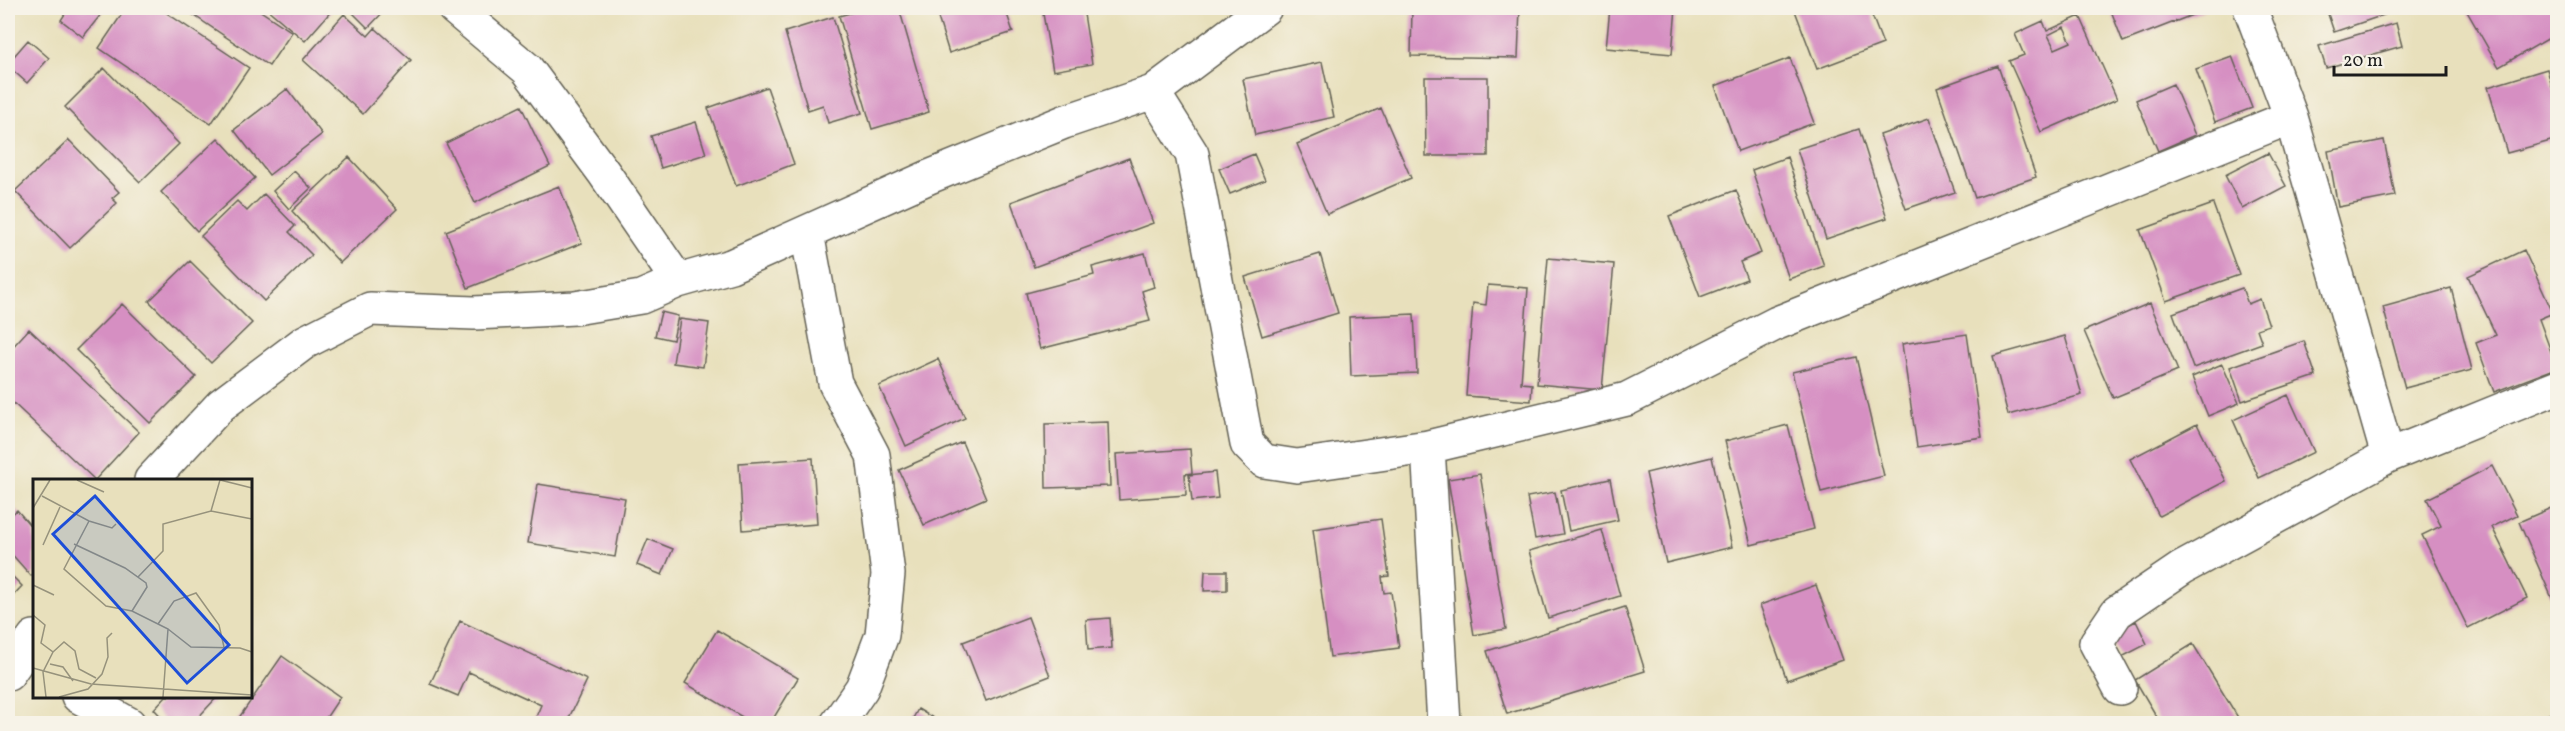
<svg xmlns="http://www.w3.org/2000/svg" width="2565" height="731" font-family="Vollkorn,serif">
<rect width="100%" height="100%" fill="#f7f3e8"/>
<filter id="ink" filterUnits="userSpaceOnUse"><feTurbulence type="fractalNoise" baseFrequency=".0167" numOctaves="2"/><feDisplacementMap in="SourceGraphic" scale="12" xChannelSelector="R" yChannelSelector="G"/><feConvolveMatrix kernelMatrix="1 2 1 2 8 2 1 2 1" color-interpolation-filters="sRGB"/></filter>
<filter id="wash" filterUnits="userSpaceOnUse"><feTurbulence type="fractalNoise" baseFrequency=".008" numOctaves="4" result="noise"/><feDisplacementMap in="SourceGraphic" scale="24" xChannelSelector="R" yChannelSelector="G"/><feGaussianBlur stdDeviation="1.35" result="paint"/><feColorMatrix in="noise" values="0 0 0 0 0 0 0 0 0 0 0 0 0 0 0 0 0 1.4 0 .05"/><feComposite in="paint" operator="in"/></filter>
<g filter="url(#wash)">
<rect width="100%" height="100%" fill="#e8e0bc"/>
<g id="blocks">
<path fill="#d68fc2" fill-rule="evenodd" d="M63,8h43l-23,29 -22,-17 6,-9z
M126,8h33l90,60 -38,56 -112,-76z
M183,8h73l36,24 -23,34z
M266,8h68l-29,33z
M348,8h39l-19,20z
M868,8h31l30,104 -57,17 -33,-113z
M935,8h70l8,24 -64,21z
M1042,8h41l9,56 -39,7z
M1412,8h108l-2,50 -107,-2z
M1610,8h66l-4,46 -66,-6z
M1794,8h75l14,36 -66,25z
M2110,8h94l1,2 -82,32z
M2326,8h78l-70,24z
M2465,8h93v25l-59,34z
M344,14l24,22 7,-8 36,32 -48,54 -60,-54z
M2080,16l37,83 -76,33 -32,-71 15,-6 -9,-21 28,-13 4,10zM2064,27l7,15 -16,7 -7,-14z
M833,17l29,96 -34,10 -5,-18 -15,5 -23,-78z
M2396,23l6,23 -76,22 -7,-22z
M28,40l21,18 -22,25 -19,-17v-3z
M2232,56l20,52 -37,14 -19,-53z
M1790,58l24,65 -76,28 -23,-65z
M1322,62l12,55 -79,18 -12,-56z
M1998,66l38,111 -61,21 -38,-110z
M104,68l75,76 -39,38 -75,-75z
M2547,69l11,38v32l-51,14 -19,-66z
M1425,77h63v79h-62z
M2173,84l22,51 -37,16 -22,-51z
M767,87l27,77 -58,22 -28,-78z
M287,89l35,45 -53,41 -35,-45z
M521,106l29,60 -75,37 -29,-60z
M1381,108l30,70 -84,36 -30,-70z
M1929,118l26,74 -49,17 -26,-74z
M696,122l10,32 -45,14 -10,-32z
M1859,129l28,89 -61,21 -29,-90z
M218,138l37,40 -58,53 -36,-39z
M69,140l50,52 -7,6 5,5 -47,45 -55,-57z
M2384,140l11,56 -57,11 -10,-56z
M2268,153l18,33 -44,23 -17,-34z
M1254,154l11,26 -35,14 -11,-25z
M349,157l48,52 -57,54 -48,-52z
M1787,157l37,109 -35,13 -37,-109z
M1129,158l24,65 -119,44 -23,-65z
M294,171l17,17 -22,21 -16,-18z
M559,186l23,57 -114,45 -22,-57z
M1736,190l25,63 -21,9 7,17 -47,18 -31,-81z
M264,194l31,32 -6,6 23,23 -48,46 -63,-65 36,-35 10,10z
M2213,204l26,71 -73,26 -26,-71z
M2524,250l29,63 -14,6 18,49 -63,24 -18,-49 20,-8 -28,-59z
M1145,253l9,34 -12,4 8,30 -110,28 -14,-56 68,-18 -2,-8z
M1320,254l18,59 -76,23 -17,-59z
M1548,258l66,6 -12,126 -65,-6z
M190,261l62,62 -41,40 -62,-62z
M1488,285l40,3 -7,95 11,1 -1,17 -65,-5 7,-93 13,2z
M2242,288l6,16 12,-5 9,26 -12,4 5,14 -69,25 -20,-55z
M2451,288l21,82 -67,18 -22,-81z
M2150,303l28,68 -65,27 -29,-67z
M122,304l74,73 -46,46 -74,-73z
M661,312l17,4 -5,24 -18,-4z
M1414,314l3,59 -66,3 -2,-59z
M680,319l29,4 -6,44 -30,-4z
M29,329l110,103 -44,48 -87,-82v-46z
M1967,334l15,103 -65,10 -15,-103z
M2065,336l17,59 -74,20 -15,-59z
M2304,341l12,35 -74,25 -12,-34z
M1856,357l28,119 -63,16 -29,-120z
M938,359l27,59 -59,28 -27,-60z
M2222,364l17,39 -31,13 -16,-39z
M2288,395l26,57 -55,26 -26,-58z
M1108,422l2,64 -64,2 -1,-64z
M2197,424l29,57 -67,35 -29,-57z
M1788,425l26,104 -63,16 -26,-104z
M962,442l24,56 -62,27 -25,-55z
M1190,449l2,24 -7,1 1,21 -67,5 -3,-46z
M1712,457l20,90 -66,16 -20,-90z
M813,458l4,66 -74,6 -4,-67z
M2492,466l25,49 -25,12 35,71 -59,30 -46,-93 19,-9 -14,-27z
M1215,472l3,26 -26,3 -3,-26z
M1480,474l26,155 -32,6 -26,-156z
M1610,479l8,41 -49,11 -8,-41z
M538,484l87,14 -10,59 -87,-14z
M1555,492l8,42 -28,5 -8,-42z
M2558,505v107l-39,-90z
M17,510l17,20v43l-3,3 -23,-26v-32z
M1381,519l8,57 -7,1 2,16 7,-1 8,56 -69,9 -17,-128z
M1602,530l18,66 -72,22 -19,-67z
M648,539l25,10 -11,26 -25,-10z
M1205,571h22v19l-23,1z
M8,572l14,14 -14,15z
M1816,585l27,75 -56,20 -27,-75z
M1625,607l20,64 -138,43 -20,-63z
M1028,617l22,59 -64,25 -23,-59z
M1110,618l2,30 -24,2 -2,-30z
M460,621l127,59 -21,44h-33l8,-19 -72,-33 -11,24 -28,-12z
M2136,621l11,23 -27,14 -12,-23z
M717,630l81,48 -28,46h-16l-69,-41z
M2193,644l49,80h-81l-26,-44z
M282,656l58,41 -18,27h-84l-2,-2z
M166,696h52l-26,28h-24l-14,-15z
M918,709l25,15h-33z
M2558,711v13h-34v-1z"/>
</g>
</g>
<g filter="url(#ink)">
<use href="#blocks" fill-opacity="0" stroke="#636154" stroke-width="1.5"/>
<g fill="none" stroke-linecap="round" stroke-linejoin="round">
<defs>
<path id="minor" d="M454,8l73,61 77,104 74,108 53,-15 198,-89 135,-55 89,-30 112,-84
M2250,8l41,109 97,339
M1153,92l39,62 55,290 17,17 33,5 131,-19 199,-48 150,-76 514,-206
M807,233l28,150 38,72 15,119 -6,61 -20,53 -25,36
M1428,447l16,277
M151,480l70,-75 84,-63 65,-33 104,4 101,-5 66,-11 37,-16
M8,674l26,-37
M2120,688l-24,-45 21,-31 65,-44 206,-112 170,-69
M78,696l51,28"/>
</defs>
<use href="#minor" stroke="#636154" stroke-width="36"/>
<use href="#minor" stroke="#fff" stroke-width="33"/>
</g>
</g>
<g transform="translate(33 479)">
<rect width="219" height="219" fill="#e8e0bc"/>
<path fill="none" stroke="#96927c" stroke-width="1.5" d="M44,1l27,12M9,17l47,25 23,7 4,-4M0,29l17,-28M178,32l9,-31 32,8M56,42l-25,48 42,37 26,5 36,18 -5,68M41,65l51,24 21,15 1,4 -15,24M10,66l17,-38M105,98l25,-26v-27l48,-13 41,8M0,106l21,10M0,136l12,10 -4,18 12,9 -10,20 3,25M125,145l16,-23 22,-8 23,32 5,22M135,150l23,18 49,1 12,4M20,173l11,-10 11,9 4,18 17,9M17,185l13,3 10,14M0,189l58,16 161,11M26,218l29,-8 14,-15 6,-17 -1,-19 5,-5"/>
<path fill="#1d4ed8" fill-opacity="0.15" stroke="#1d4ed8" stroke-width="3" d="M62,17l134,149 -42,38 -134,-149z"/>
<rect width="219" height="219" fill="none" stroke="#1c1c1c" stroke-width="3"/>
</g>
<rect width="2565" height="731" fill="none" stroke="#f7f3e8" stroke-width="30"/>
<path d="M2334 66v9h112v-9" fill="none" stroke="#1c1c1c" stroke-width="3"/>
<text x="2343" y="66" font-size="18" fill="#1c1c1c" stroke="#f7f3e8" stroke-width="4.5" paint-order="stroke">20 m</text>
</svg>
